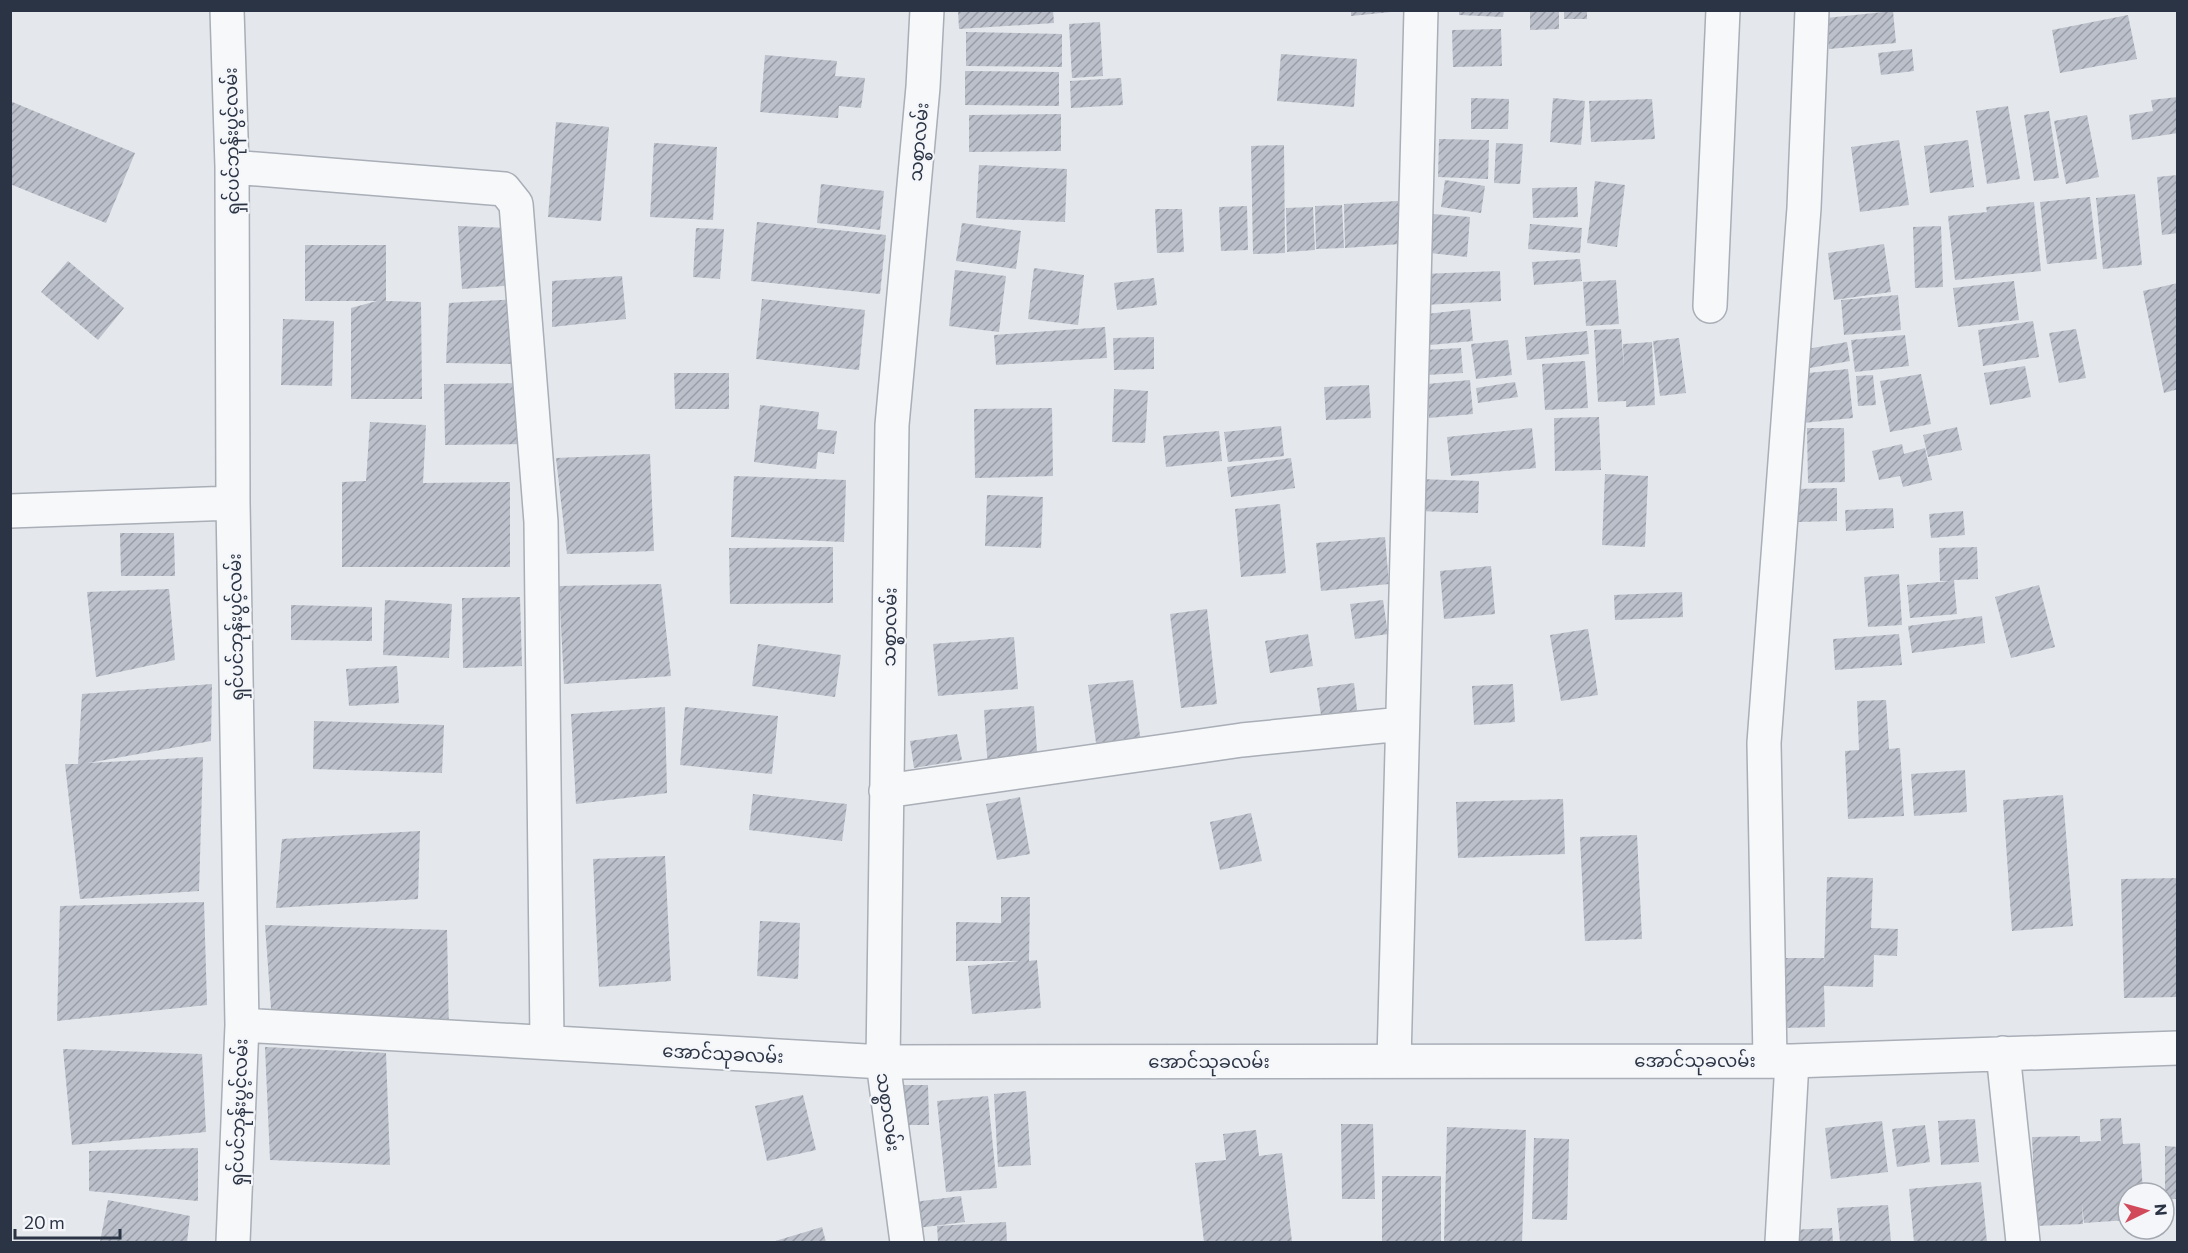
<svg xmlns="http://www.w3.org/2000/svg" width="2188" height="1253" font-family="Commissioner,'Noto Sans Myanmar',sans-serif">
<defs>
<pattern id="building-hatch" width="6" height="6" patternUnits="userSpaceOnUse" patternTransform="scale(1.5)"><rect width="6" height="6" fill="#bbc0ca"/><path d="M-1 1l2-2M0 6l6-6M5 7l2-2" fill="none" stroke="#989da6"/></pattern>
</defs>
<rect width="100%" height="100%" fill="#e4e7ec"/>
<path fill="url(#building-hatch)" d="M958,10h95l1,13 -95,6z
M1351,10h40v2l-40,4z
M1459,10h45l-1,7 -44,-2z
M1530,10h29v19l-29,1z
M1564,10h23v9h-23z
M1893,11l3,32 -67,6 -3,-31z
M2128,15l9,44 -77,14 -8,-43z
M1100,22l3,54 -31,2 -3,-54z
M1501,29l1,37 -49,1 -1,-37z
M966,32l96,2v33l-96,-1z
M1912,49l2,22 -33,4 -3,-22z
M1281,54l76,5 -3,48 -77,-6z
M765,55l72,6 -2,15 30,2 -4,30 -22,-2 -1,12 -78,-6z
M965,71l94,1v34l-94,-1z
M1121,78l2,27 -52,3 -1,-27z
M2178,97v36l-46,7 -3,-25 24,-4 -2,-11z
M1471,98l38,1 -1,30h-37z
M1553,98l32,3 -4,44 -31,-3z
M1652,99l3,40 -64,3 -2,-41z
M10,101l125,52 -29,70 -96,-39z
M2008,106l12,73 -33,5 -11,-73z
M2049,111l10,67 -25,3 -10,-66z
M1061,114v37l-92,1v-37z
M2087,115l12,62 -33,7 -12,-63z
M556,122l53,5 -8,94 -53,-4z
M1439,139l50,1 -1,39 -50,-2z
M1899,140l10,65 -49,7 -9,-65z
M1968,140l6,47 -44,6 -6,-47z
M654,143l63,4 -4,73 -63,-3z
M1496,143l27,1 -3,40 -26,-1z
M1284,145l1,108 -32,1 -2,-108z
M979,165l88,4 -2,53 -89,-4z
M2178,175v58l-16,2 -5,-58z
M1445,180l40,6 -4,27 -40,-6z
M1595,181l30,4 -8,62 -30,-4z
M821,184l63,7 -4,39 -63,-7z
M1577,187l1,30 -45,1 -1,-30z
M2135,194l7,71 -39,4 -7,-71z
M2090,197l7,62 -50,5 -7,-62z
M1398,201l2,43 -55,4 -1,-44z
M2034,202l7,69 -86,9 -7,-64 39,-4 -1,-5z
M1342,205l2,43 -28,1 -1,-43z
M1247,206l1,44 -27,1 -2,-44z
M1313,207l2,43 -28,2 -1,-44z
M1155,209h27l2,43 -27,1z
M1433,214l37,3 -3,40 -37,-4z
M757,222l129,13 -6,59 -129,-13z
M962,223l59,8 -5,38 -60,-8z
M1530,224l52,4 -2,25 -52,-4z
M458,226l51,2 6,57 -53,4z
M1941,226l2,61 -28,1 -2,-61z
M696,228l28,1 -4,50 -27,-2z
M1884,244l7,48 -57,8 -6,-47z
M305,245h81v56l35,1 1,97h-71v-91l26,-7h-72z
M1580,259l2,22 -48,4 -2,-23z
M68,261l56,47 -26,32 -57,-48z
M1034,268l50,7 -6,50 -50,-6z
M955,270l51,6 -7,56 -50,-6z
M1500,271l1,30 -77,4 -2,-31z
M622,276l4,43 -74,8v-46z
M1154,278l3,27 -40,5 -3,-27z
M1616,280l3,44 -33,2 -3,-44z
M2014,281l5,39 -61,7 -5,-39z
M2178,283v106l-14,4 -21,-102z
M1898,295l3,35 -57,5 -3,-35z
M518,299l1,65 -73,-1 3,-60z
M762,299l103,11 -6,60 -103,-11z
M1470,309l3,32 -43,4 -3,-31z
M283,319l51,2 -2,65 -51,-1z
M2033,321l6,36 -56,9 -5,-36z
M1105,327l2,31 -111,7 -2,-30z
M1621,329l3,40 -1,-25 29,-2 3,63 -29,2v-6l-28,1 -4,-72z
M2076,329l10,49 -27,5 -10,-50z
M1587,331l2,23 -62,6 -2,-23z
M1905,335l4,31 -54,6 -4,-32z
M1154,337v32l-40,1 -1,-32z
M1679,338l7,55 -26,3 -7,-55z
M1508,340l4,35 -36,4 -5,-35z
M1847,342l3,19 -46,8 -3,-19z
M1461,348l2,25 -37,2 -2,-25z
M1585,361l3,47 -43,2 -3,-46z
M2025,366l6,31 -41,8 -6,-32z
M1848,369l5,49 -50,5 -5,-49z
M674,373h55v36h-54z
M1921,374l10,50 -41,8 -10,-51z
M1873,375l3,30 -18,1 -2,-30z
M1470,380l3,34 -44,4 -2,-34z
M1515,382l3,15 -40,6 -2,-15z
M523,383l5,61 -83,1 -1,-61z
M1369,385l2,33 -45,2 -2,-33z
M1114,389l34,2 -3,52 -33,-1z
M760,405l59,7 -2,17 20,2 -3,23 -16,-2 -2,17 -62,-7z
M1052,408l1,68 -78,2 -1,-69z
M1599,417l2,53 -46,1 -1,-53z
M370,422l56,3 -3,58 87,-1v85h-168v-85l24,-1z
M1281,426l3,30 -56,6 -4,-30z
M1957,427l5,23 -34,7 -5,-22z
M1532,428l4,40 -85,8 -4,-39z
M1807,428h37l1,54 -37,1z
M1219,431l3,30 -56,6 -3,-31z
M1902,444l2,10 21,-6 7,32 -29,7 -3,-11 -21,4 -7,-29z
M650,454l4,97 -87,3 -11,-96z
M1291,458l4,30 -64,9 -4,-30z
M1605,474l43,2 -3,71 -43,-2z
M734,476l112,4 -2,62 -113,-5z
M1418,479l61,2 -1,32 -61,-2z
M1837,488v33l-39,1 -1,-33z
M987,495l56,2 -2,51 -56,-2z
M1280,504l6,69 -45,4 -6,-68z
M1893,508l1,20 -48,3 -1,-21z
M1963,511l2,24 -34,3 -2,-24z
M120,533h54l1,43h-54z
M1385,537l4,47 -68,7 -5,-48z
M833,547v56l-103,1 -1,-56z
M1977,547l1,32 -24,1 3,34 -47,4 -3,-33 44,-4h-11l-1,-33z
M1491,566l4,48 -51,5 -4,-48z
M1899,574l3,51 -34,2 -4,-50z
M661,584l10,92 -107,8 -5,-98z
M2039,585l16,62 -44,11 -16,-61z
M169,589l6,71 -79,17 -9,-85z
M1682,592l1,25 -68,3 -1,-25z
M520,597l2,69 -59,2 -1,-70z
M385,600l67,4 -3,54 -66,-3z
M1383,600l5,34 -33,5 -5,-35z
M291,605l81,2v34l-81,-1z
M1207,609l10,95 -36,4 -11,-94z
M1982,616l3,27 -73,10 -4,-27z
M1588,629l10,66 -37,6 -11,-66z
M1308,634l5,32 -43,7 -5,-32z
M1899,634l3,31 -67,5 -2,-31z
M1014,637l4,52 -80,7 -5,-52z
M758,644l83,11 -6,42 -83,-11z
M397,666l2,37 -50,3 -3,-37z
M1133,680l9,72 -44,5 -10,-72z
M1354,683l4,35 -36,4 -5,-34z
M212,684l-1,57 -123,22 115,-6 -4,134 -119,8 -15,-135h13l4,-70z
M1513,684l2,38 -41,3 -2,-39z
M1886,700l3,49 11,-1 4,68 -56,3 -3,-68 14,-1 -2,-49z
M1034,706l4,60 -50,4 -4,-60z
M665,707l2,86 -91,11 -5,-90z
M685,707l93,9 -6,58 -92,-9z
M314,721l130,4 -2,48 -129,-4z
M957,734l5,26 -48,8 -4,-27z
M1965,770l2,42 -53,4 -3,-42z
M753,794l94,10 -5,37 -93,-11z
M2063,795l10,131 -61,5 -9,-131z
M1020,797l10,57 -33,6 -11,-56z
M1563,799l2,55 -107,4 -2,-56z
M1251,813l11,48 -42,9 -10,-48z
M420,831l-2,68 -142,9 6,-69z
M1637,835l5,104 -57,2 -5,-104z
M665,856l6,125 -72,6 -6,-128z
M1827,877l46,1 -2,50 27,1 -1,27 -23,-1 -1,32 -49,-1 1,41 -43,1 -2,-70h44v8z
M2178,878v119l-54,1 -3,-119z
M1001,897h29l-1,64 8,-1 4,48 -69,6 -4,-48 52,-5h-64v-39l45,1z
M204,902l3,103 -150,16 3,-115z
M760,921l40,2 -2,56 -41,-3z
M265,925l182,5 2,103 -177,-11z
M265,1047l121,6 4,112 -120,-5z
M63,1049l139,5 4,78 -134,13z
M895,1085h33l1,40h-34z
M1026,1091l5,74 -33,2 -4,-73z
M803,1095l13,55 -49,11 -12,-55z
M988,1096l9,92 -51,4 -9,-91z
M2121,1118l2,26 17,-1 3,50h-15v27l-44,3 -2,-20 1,21 -47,2 -4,-89 48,-1v6l21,-1 -1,-22z
M1975,1119l4,43 -38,3 -3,-44z
M1882,1121l6,51 -57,7 -6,-51z
M1341,1124h32l2,75h-33z
M1925,1125l5,37 -33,5 -5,-38z
M1447,1127l79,3 -4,112h-78z
M1256,1130l3,26 23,-3 10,89h-88l-9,-79 31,-3 -3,-26z
M1534,1138l35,1 -2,81 -35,-1z
M2165,1146l13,1v52h-13z
M198,1148v53l-109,-10v-40z
M1382,1176h59v66h-59z
M1981,1182l6,60h-73l-5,-53z
M961,1196l4,26 -48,6 -3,-26z
M108,1200l82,16 -3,26h-87z
M1888,1205l3,37h-51l-3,-34z
M1006,1222l1,20h-69l-1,-16z
M822,1227l4,15h-54z
M1832,1228l1,14h-43l-1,-12z"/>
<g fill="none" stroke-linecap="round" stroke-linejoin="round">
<defs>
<path id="minor" d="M227,10l5,157 1,336 9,522 -9,217
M232,167l272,22 12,15 25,318 6,520
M1710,306l13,-296
M10,511l223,-8
M886,791l356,-51 160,-16
M242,1025l641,37 909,-1 386,-13
M2003,1053l20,189
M1770,1059l-6,-316 40,-535 8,-198
M1394,1061l27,-1051
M907,1242l-24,-180 9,-637 31,-338 4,-77
M1782,1242l10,-181"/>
</defs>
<use href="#minor" stroke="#a9aeb7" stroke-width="36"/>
<use href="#minor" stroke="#f7f8fa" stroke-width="33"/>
</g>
<g text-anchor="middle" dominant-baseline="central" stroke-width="4.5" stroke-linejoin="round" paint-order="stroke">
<g font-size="18" fill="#2b3445" stroke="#f4f6f9">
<text transform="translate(231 141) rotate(-91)">ရှင်ပင်ဘုန်းပွင့်လမ်း</text>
<text transform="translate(918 142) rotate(-85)">သစ္စာလမ်း</text>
<text transform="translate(235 627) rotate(-91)">ရှင်ပင်ဘုန်းပွင့်လမ်း</text>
<text transform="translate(889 627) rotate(-89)">သစ္စာလမ်း</text>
<text transform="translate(723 1053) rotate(3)">အောင်သုခလမ်း</text>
<text x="1695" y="1060">အောင်သုခလမ်း</text>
<text x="1209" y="1061">အောင်သုခလမ်း</text>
<text transform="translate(238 1112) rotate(-88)">ရှင်ပင်ဘုန်းပွင့်လမ်း</text>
<text transform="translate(889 1112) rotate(82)">သစ္စာလမ်း</text>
</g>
</g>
<rect width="2188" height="1253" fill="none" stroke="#2b3445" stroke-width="24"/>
<g transform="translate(2146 1211) rotate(85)"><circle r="28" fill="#f4f6f9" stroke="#a4a8b1" stroke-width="1.5"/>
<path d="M0-4.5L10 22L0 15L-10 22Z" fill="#d1495b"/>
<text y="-9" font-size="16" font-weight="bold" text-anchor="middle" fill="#2b3445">N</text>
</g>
<path d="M15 1229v9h105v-9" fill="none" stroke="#2b3445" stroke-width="3"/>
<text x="24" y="1229" font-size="18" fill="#2b3445" stroke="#f4f6f9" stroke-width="4.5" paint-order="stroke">20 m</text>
</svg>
